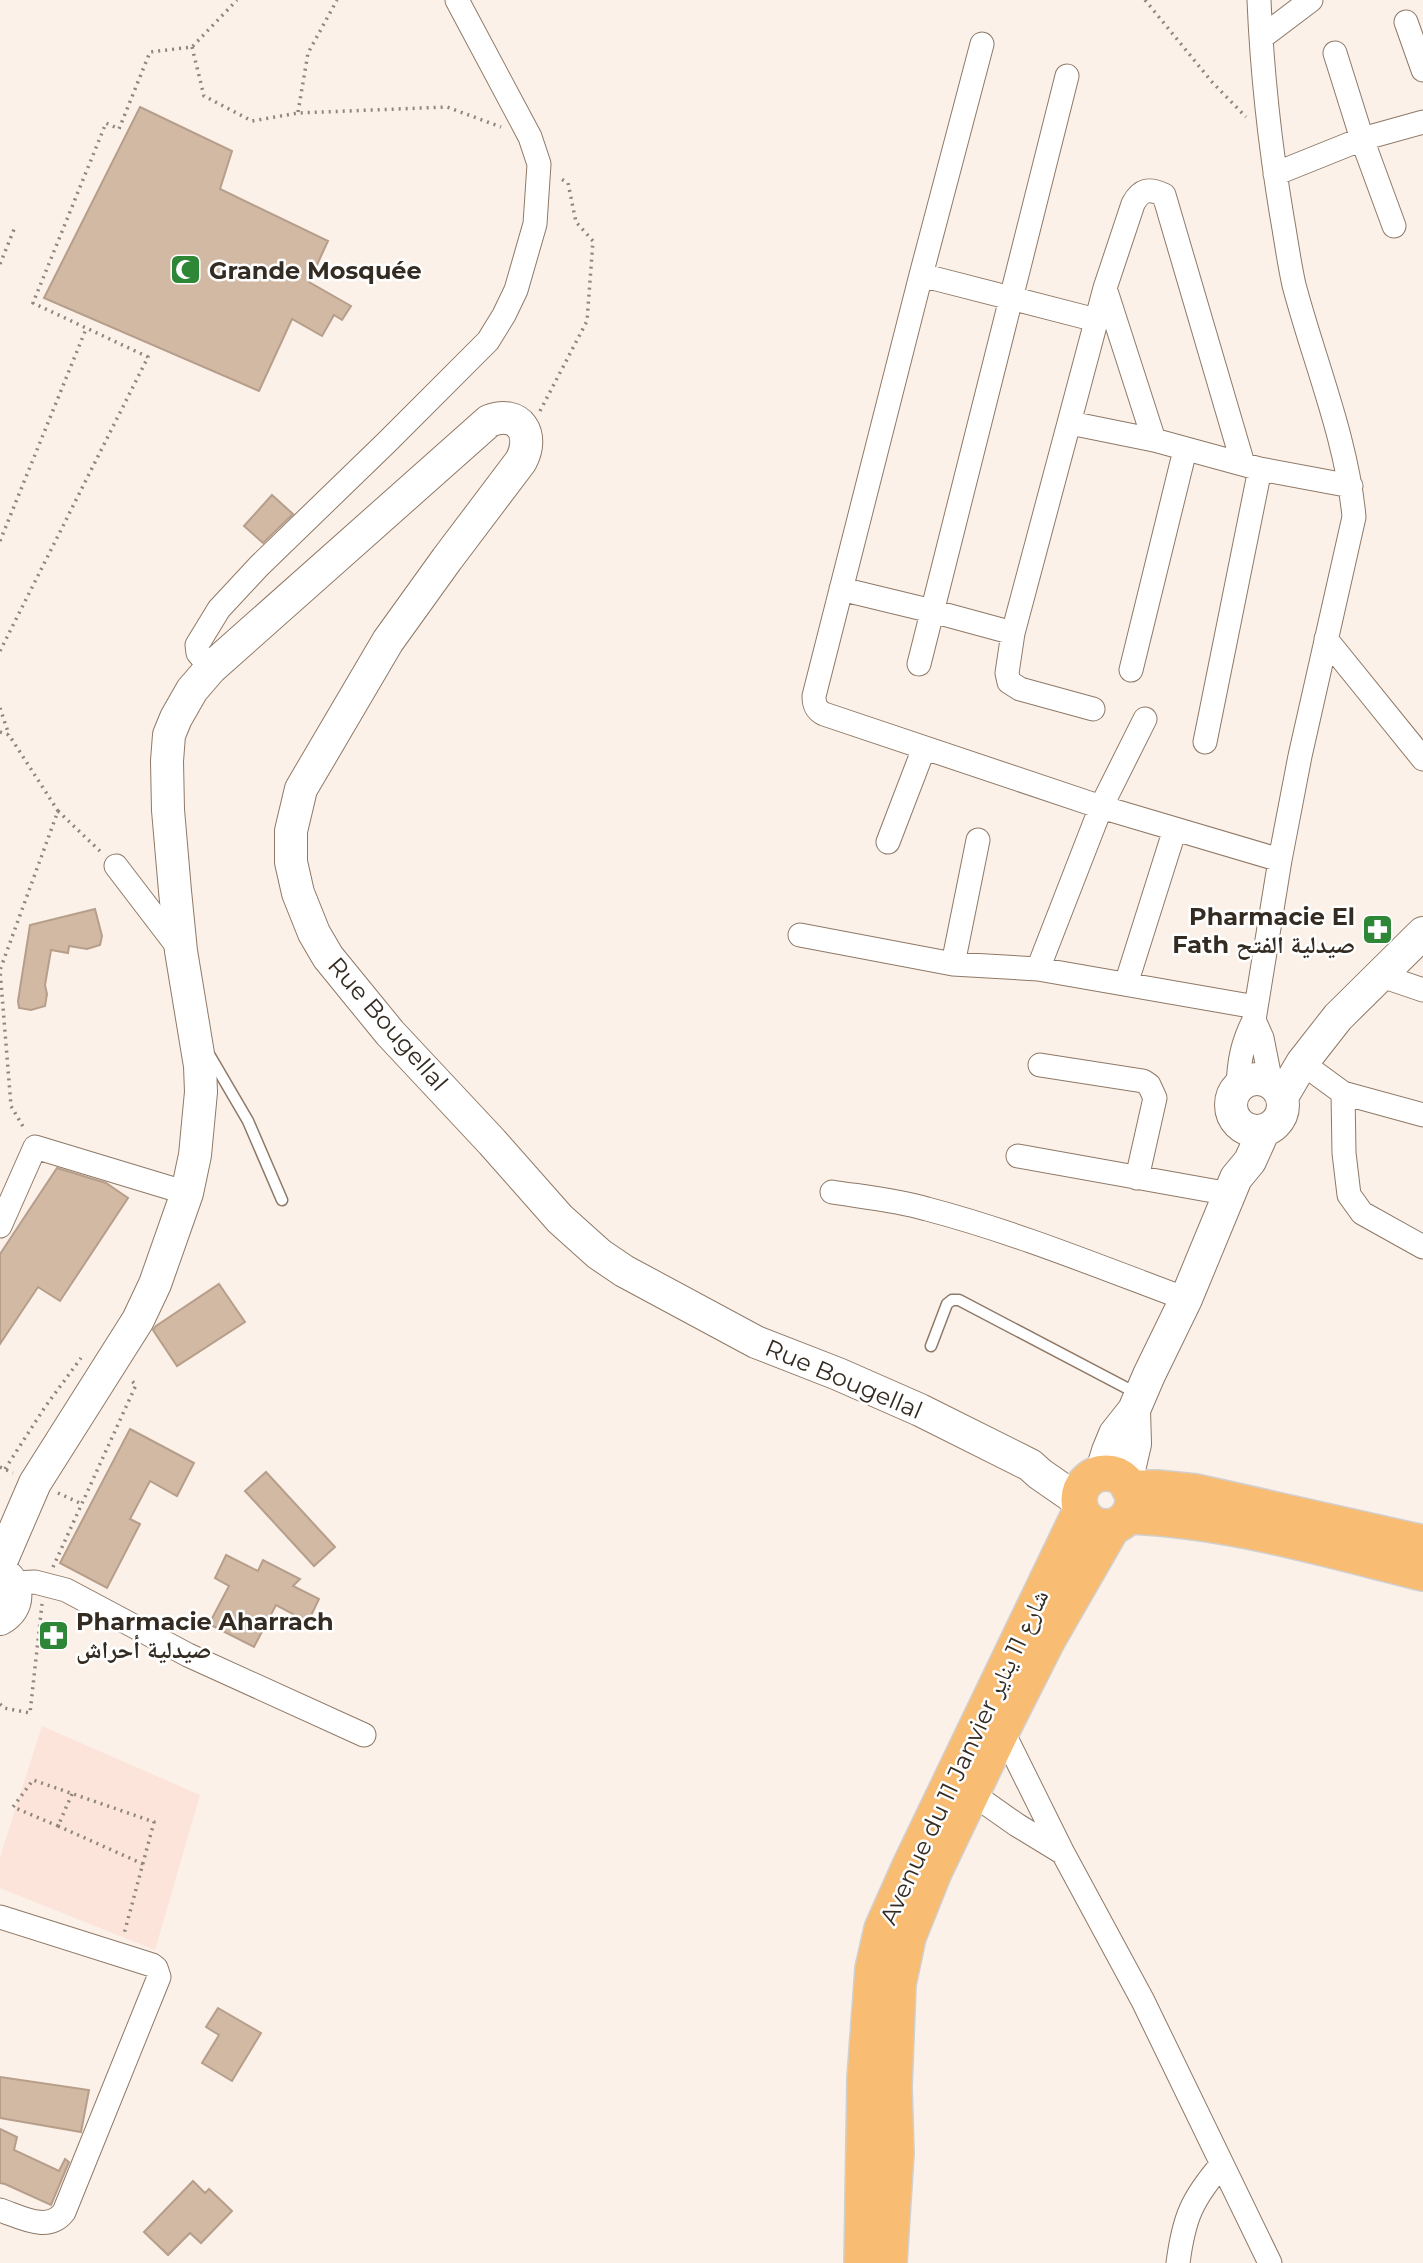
<svg xmlns="http://www.w3.org/2000/svg" width="1423" height="2263" font-family="Montserrat,'Noto Naskh Arabic',sans-serif">
<rect width="100%" height="100%" fill="#fbf1e9"/>
<path fill="#fce4da" d="M42,1726l158,69 -45,155 -155,-62v-31z"/>
<path fill="#d1b9a4" stroke="#b69e8a" stroke-width="2" d="M140,107l92,44 -12,38 108,52 -19,41 42,24 -9,14 -8,-5 -12,21 -30,-17 -33,72 -215,-93z
M272,495l21,19 -30,29 -19,-17z
M95,909l7,27 -2,9 -13,4 -18,-3 -1,7 -17,-3 -6,35 2,9 -2,12 -14,4 -12,-2 -1,-7 12,-76z
M57,1168l49,15 22,15 -68,103 -22,-14 -38,57v-90z
M219,1284l26,38 -68,44 -24,-36 3,-4z
M130,1429l64,34 -17,33 -27,-15 -20,38 10,5 -33,64 -47,-25z
M266,1472l69,75 -21,19 -69,-75z
M226,1555l32,16 5,-11 37,19 -7,7 26,13 -11,23 -32,-17 -22,42 -45,-23 20,-38 -14,-8z
M218,2008l43,25 -29,48 -30,-18 17,-28 -13,-8z
M0,2077l89,13 -8,42 -81,-14z
M0,2129l17,8 -3,13 45,21 6,-12 4,3 -18,43 -46,-21 -5,-1z
M193,2181l12,12 4,-4 23,22 -31,32 -11,-10 -22,22 -24,-23z"/>
<g fill="none" stroke-linecap="round" stroke-linejoin="round">
<defs>
<path id="lane" d="M210,1056l38,65 34,79
M931,1346l16,-42 5,-4h7l179,94"/>
<path id="street" d="M1406,22l17,48
M1261,38l50,-38
M982,44l-61,231 -107,421c0,9 2,14 10,18l277,93 179,53
M1335,53l27,86 32,87
M1275,174l87,-35 61,-17
M921,275l175,45
M1105,288l49,152
M1070,423l84,17 106,29 91,17
M841,589l91,22 81,22
M1326,639l97,120
M919,664l148,-588
M211,668l-13,-15 -1,-8 22,-36 40,-43 128,-124 101,-101 16,-26 12,-25 19,-66 4,-60 -9,-27 -73,-137
M1131,670l54,-220
M1093,709l-73,-20 -11,-7 -2,-9 6,-40 92,-345 28,-84c8,-15 16,-16 31,-9l79,269
M1205,742l55,-273
M888,842l36,-94
M116,866l65,85
M800,935l153,29 85,5 218,38
M953,964l25,-124
M1038,969l63,-162 44,-88
M1379,975l44,15
M1126,984l49,-155
M1254,1020l8,18 9,45
M1302,1063l41,30 1,60 5,42 13,18 61,34
M1040,1065l103,16 6,4 6,13 -18,80
M1238,1087c1,-26 4,-43 16,-67l26,-160 20,-104 54,-239c-7,-78 -40,-156 -60,-232 -5,-22 -8,-46 -12,-68 -12,-72 -20,-144 -23,-217
M1343,1093l80,22
M1018,1156l212,38
M832,1192c32,5 65,8 95,17 88,23 173,58 259,90
M0,1226l35,-79 152,46
M13,1583l22,-1 31,8 122,65 176,80
M1002,1730l61,123 80,148 127,262
M963,1787l54,38 46,28
M0,1917l152,48 4,3 3,9 -95,235c-16,21 -43,5 -64,-2
M1178,2263c6,-46 14,-64 44,-99"/>
<path id="secondary" d="M1231 1105a26 26 0 1 1 52 0a26 26 0 1 1-52 0Z
M1282,1097l20,-34 36,-46 85,-84
M1101,1474l7,-23 7,-17 19,-24 15,-35 37,-76 50,-121 14,-17 14,-31
M1126,1483l9,-39 -1,-34
M0,1564l35,-81 103,-163 17,-36 32,-91 8,-38 6,-63 -1,-26 -19,-115 -6,-60 -7,-81 -1,-49 2,-26 7,-17 16,-28 19,-22 278,-247c31,-12 46,14 32,40l-74,98 -59,82 -87,148 -10,42v31l7,31 16,40 14,24 62,76 102,109 68,77 39,35 25,17 132,71 82,32 82,36 110,55 10,9 39,27
M0,1571c20,12 21,37 0,48"/>
<path id="primary" d="M1079 1500a27 27 0 1 1 54 0a27 27 0 1 1-54 0Z
M1129,1488h28l39,4 227,51
M1128,1516c101,4 197,33 295,57
M862,2263l3,-185 8,-109 9,-40 28,-63 171,-356
M889,2263l7,-110 -2,-66 4,-103 10,-47 26,-65 68,-142 46,-91 65,-113"/>
</defs>
<use href="#lane" stroke="#8f7966" stroke-width="13"/>
<use href="#street" stroke="#8f7966" stroke-width="25"/>
<use href="#secondary" stroke="#8f7966" stroke-width="34"/>
<use href="#primary" stroke="#d2d0ce" stroke-width="38"/>
<path stroke="#8e857c" stroke-width="3.5" stroke-dasharray="2 5" stroke-linecap="butt" d="M1145,0l67,82 34,35
M192,47l12,49 48,25 46,-8 149,-6 54,20
M298,112l10,-59 29,-53
M0,264l15,-37
M540,411l47,-90 6,-80 -17,-19 -8,-39 -10,-6
M0,541l86,-212
M0,651l148,-294 -115,-54 73,-180 13,6 31,-77 42,-5 45,-47
M0,708l9,27
M0,732l9,3 49,76 -58,159 11,136 14,24
M58,811l44,42
M0,1467l13,6
M5,1469l40,-62 36,-49
M58,1493l24,11
M53,1567l83,-182 -7,-7
M0,1704l4,4 26,5 12,-109
M72,1794l-14,32 85,38
M58,1826l-45,-19 20,-27 121,42 -30,112"/>
<use href="#lane" stroke="#fff" stroke-width="10"/>
<use href="#street" stroke="#fff" stroke-width="23"/>
<use href="#secondary" stroke="#fff" stroke-width="32"/>
<use href="#primary" stroke="#f8bc72" stroke-width="35"/>
</g>
<defs>
<symbol id="mosque-square" viewBox="-11 -11 22 22"><rect x="-9" y="-9" width="18" height="18" rx="4" fill="#2d8737" stroke="#fff"/><path d="M3.5-4.9A6 6 0 1 0 3.5 4.9A5 5 0 1 1 3.5-4.9Z" fill="#fff"/></symbol>
<symbol id="pharmacy-square" viewBox="-11 -11 22 22"><rect x="-9" y="-9" width="18" height="18" rx="4" fill="#2d8737" stroke="#fff"/><path d="M-2-6h4v4h4v4h-4v4h-4v-4h-4v-4h4Z" fill="#fff"/></symbol>
</defs>
<g fill-rule="evenodd">
<use href="#mosque-square" x="168" y="252" width="35" height="35"/>
<use href="#pharmacy-square" x="1360" y="912" width="35" height="35"/>
<use href="#pharmacy-square" x="36" y="1618" width="35" height="35"/>
</g>
<g text-anchor="middle" dominant-baseline="central" stroke-width="5" stroke-linejoin="round" paint-order="stroke">
<g font-size="24" font-weight="bold" fill="#342b22" stroke="#fff" text-anchor="start">
<text x="209" y="270">Grande Mosquée</text>
<text x="1355" y="916" text-anchor="end">Pharmacie El<tspan x="1355" dy="28">Fath صيدلية الفتح</tspan></text>
<text x="76" y="1621">Pharmacie Aharrach<tspan x="76" dy="28">صيدلية أحراش</tspan></text>
</g>
<g font-size="24" fill="#342b22" stroke="#fff">
<text transform="translate(388 1024) rotate(49)">Rue Bougellal</text>
<text transform="translate(844 1379) rotate(23)">Rue Bougellal</text>
<text transform="translate(964 1757) rotate(-65)">Avenue du 11 Janvier شارع 11 يناير</text>
</g>
</g>
</svg>
